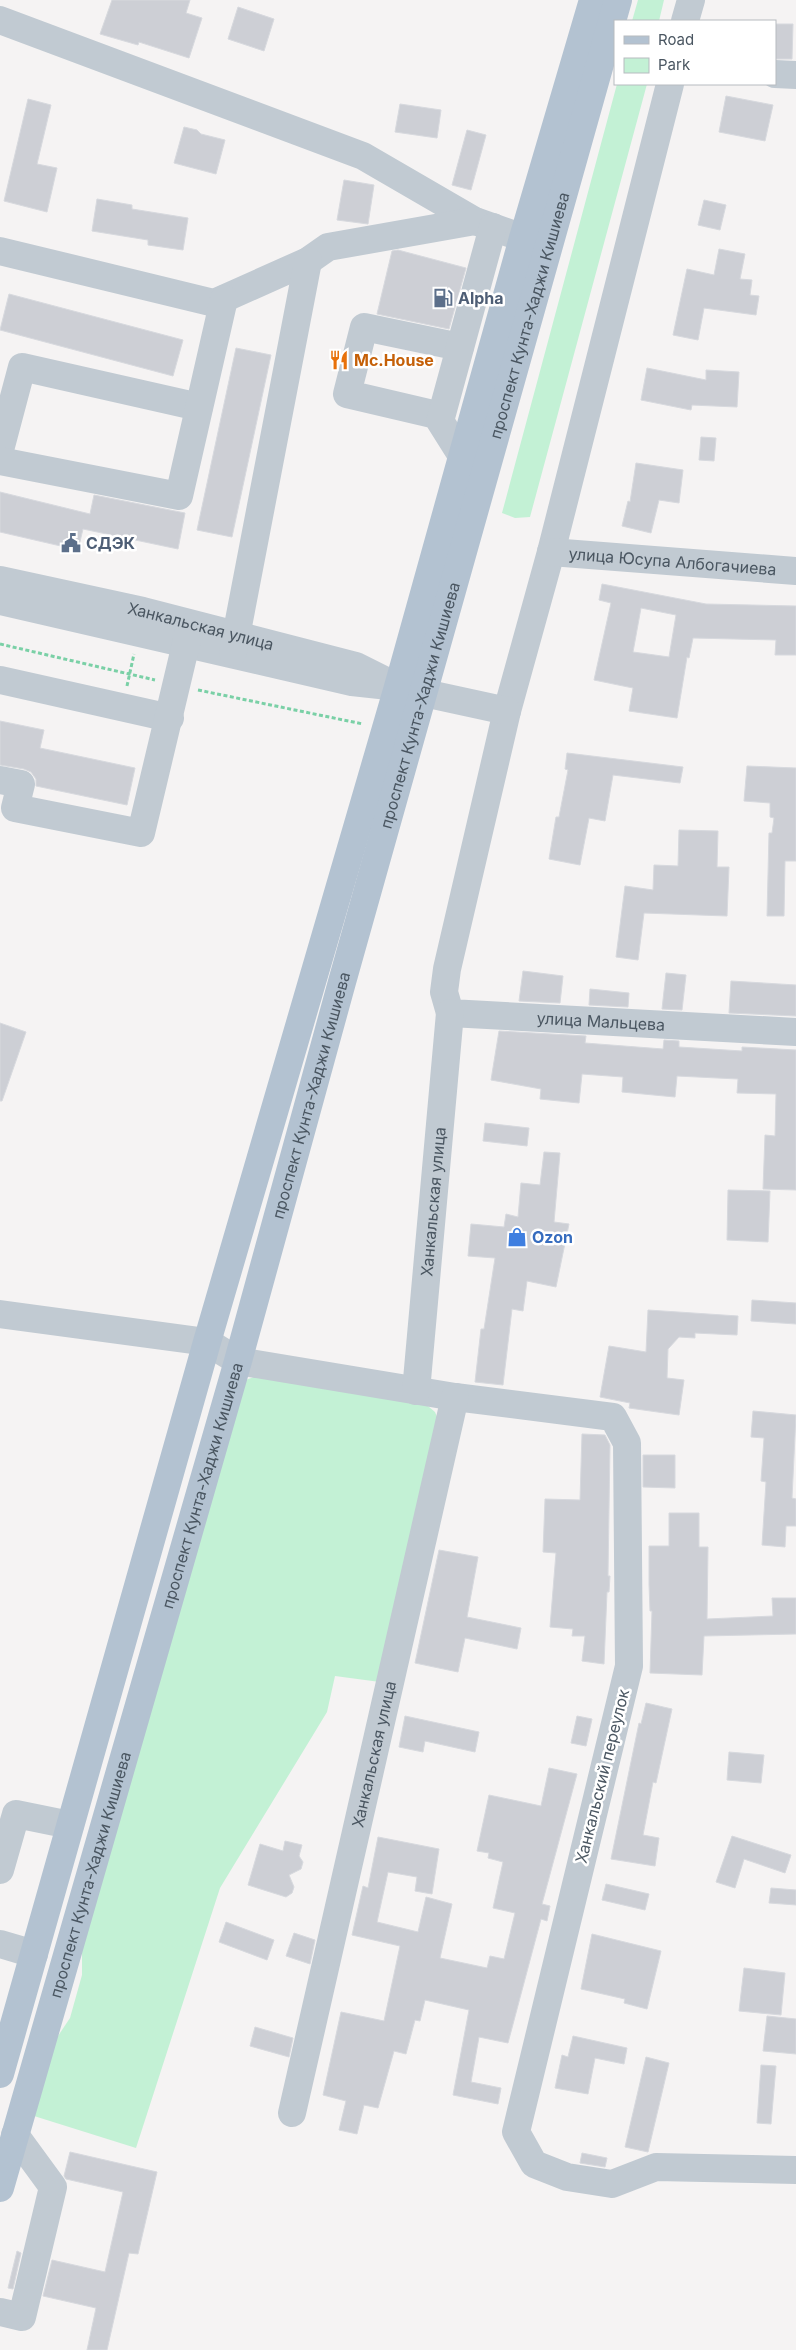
<svg xmlns="http://www.w3.org/2000/svg" width="796" height="2350" font-family="Inter,sans-serif">
<rect width="100%" height="100%" fill="#f5f3f3"/>
<path fill="#c3f1d5" d="M638,0h26l-5,21h-27z
M617,84h30l-117,433 -15,1 -13,-5z
M259,1375l163,26 13,11 5,12 -60,258 -45,-6 -8,36 -107,176 -84,260 -102,-32 22,-77 14,-21 12,-43v-31l161,-563z"/>
<path fill="#cdcfd5" stroke="#d7d9de" fill-rule="evenodd" d="M112,0h78l-4,13 16,5 -13,40 -50,-16 -1,3 -38,-11z
M238,7l36,12 -10,32 -36,-12z
M775,24h18l-1,35h-17z
M726,96l47,9 -8,36 -46,-9z
M28,99l23,6 -14,59 20,4 -10,44 -43,-11z
M400,104l41,6 -4,28 -42,-6z
M184,127l13,3 4,4 24,6 -9,34 -42,-11z
M467,130l19,5 -15,55 -19,-5z
M344,180l30,5 -6,39 -31,-4z
M97,199l35,6v4l56,9 -5,32 -35,-5v-5l-56,-9z
M704,200l22,5 -6,25 -22,-5z
M719,249l26,5 -5,25 12,1 -2,15 9,1 -3,19 -52,-7 -6,32 -25,-5 14,-66 27,6z
M398,250l68,18 -17,61 -72,-15 15,-63z
M9,294l174,46 -10,36 -173,-46z
M236,348l35,7 -39,182 -35,-7z
M647,368l59,12v-10l33,2 -2,35 -45,-2 -1,5 -50,-10z
M701,437l15,1 -2,23 -15,-1z
M636,463l47,7 -4,33 -20,-3 -8,33 -29,-7 6,-25 2,1z
M0,492l90,22 4,-19 91,18 -7,36 -95,-20 -5,21 -78,-18z
M602,584l104,20 90,2v49h-21l1,-15 -83,-2 -4,20 -2,-1 -10,61 -48,-7 4,-23 -39,-8 17,-77 -12,-3zM641,608l35,7 -7,42 -36,-5z
M0,721l44,9 -4,18 95,20 -8,37 -91,-19v-7l-5,-7 -7,-3 -24,-4z
M567,753l116,14 -3,16 -67,-8 -8,46 -16,-3 -9,47 -31,-6 7,-42h3l9,-47 -3,-1z
M747,766l49,2v93h-11l-1,55h-17l2,-83h3l2,-15 -4,-1v-14l-26,-2z
M679,830l39,1 -1,36h12l-2,49 -83,-3 -6,47 -22,-3 9,-71 28,4 1,-25 24,1z
M523,971l40,5 -3,27 -41,-2z
M666,973l20,2 -4,35 -20,-1z
M731,981l65,4v31l-67,-3z
M590,989l39,4 -1,14 -39,-2z
M0,1023l26,9 -24,69h-2z
M499,1031l87,5 -1,7 78,6 1,-9 15,1v6l63,4v-4l54,3v140l-33,-1 2,-54 10,1 1,-42 -39,-1 1,-14 -61,-3 -2,21 -53,-5 1,-15 -41,-3 -3,29 -39,-4 1,-10 -50,-9z
M485,1123l44,5 -2,18 -44,-5z
M544,1152l16,1 -6,69 15,2 -13,63 -29,-6 -4,30 -11,-2 -9,76 -28,-3 6,-53h3l11,-71 -27,-2 3,-32 33,3 2,-13 12,3 3,-34 19,2z
M728,1190l42,1 -2,51 -41,-2z
M752,1300l44,3v21l-45,-3z
M648,1310l90,6 -1,19 -42,-2v5l-16,-1 -11,12 -1,29 17,2 -5,35 -50,-7 1,-5 -30,-6 9,-51 37,6z
M753,1411l43,4 -4,83 4,1v27h-10l-1,21 -23,-2 4,-63 -5,-1 3,-43 -13,-1z
M582,1434l23,1 5,10 -2,131h2l-1,16h-2l-3,72 -22,-3 3,-25h-13l1,-7 -23,-2 6,-74 -13,-1 2,-53 35,1z
M643,1455h32v33l-32,-1z
M669,1513h30v34h9l-1,72 66,-3 -1,-18h24v36l-92,2 -2,39 -52,-2 2,-62h-2l-1,-27v-38h20z
M439,1550l39,7 -11,60 54,11 -4,21 -52,-11 -7,34 -43,-9z
M646,1703l26,6 -16,74 -3,-1 -10,53 16,3 -4,28 -44,-7 28,-136 2,1z
M405,1716l74,16 -4,20 -50,-11 -2,11 -24,-5z
M577,1716l15,3 -6,27 -15,-3z
M729,1752l35,3 -3,28 -34,-3z
M549,1768l28,6 -35,130 8,2 -3,15 -6,-2 -33,124 -29,-6 -8,45 30,6 -3,16 -45,-9 16,-85 -44,-10 -5,21 -5,-1 -9,34 -12,-3 -16,57 -14,-3 -7,29 -18,-4 7,-29 -23,-6 18,-83 43,9 16,-75 -48,-11 11,-49 5,2 10,-51 61,12 -7,45 -17,-3 2,-14 -29,-5 -11,50 41,10 8,-35 26,7 -12,54 47,10 3,-12 14,3 11,-46 -22,-5 10,-46 -15,-4 1,-5 -12,-2 12,-56 52,11z
M732,1836l59,19 -6,18 -41,-14 -9,29 -19,-6z
M285,1841l17,4 -3,11 4,6 -2,7 -12,6 5,12 -2,6 -6,4 -38,-12 12,-41 23,7z
M606,1884l43,10 -4,16 -43,-10z
M771,1888l25,2v15l-27,-2z
M226,1922l48,18 -7,20 -48,-18z
M294,1933l21,7 -5,24 -24,-8z
M592,1934l69,17 -14,58 -23,-6 1,-4 -44,-10z
M744,1968l41,5 -4,42 -42,-4z
M767,2016l29,3v35l-33,-3z
M255,2027l38,11 -4,19 -39,-11z
M573,2036l54,12 -3,16 -29,-6 -7,36 -33,-6 7,-33 6,2z
M646,2057l23,6 -21,89 -23,-5z
M761,2065l15,1 -5,58 -14,-1z
M70,2152l87,20 -19,82 -9,-1 -22,97h-20l9,-42 -53,-12 9,-36 53,12 18,-80 -57,-13 -2,-3z
M582,2153l25,5 -2,9 -25,-4z
M17,2251l4,2 -8,36 -5,-1z"/>
<g fill="none" stroke-linecap="round" stroke-linejoin="round">
<path stroke="#7ad0a6" stroke-width="3" stroke-dasharray="4 2.5" stroke-linecap="butt" d="M0,644l155,36
M127,686l7,-32
M198,690l165,34"/>
<g stroke="#c1cad2" stroke-width="28">
<path d="M0,20l363,136 112,65 48,17v22"/>
<path d="M685,21l6,-21"/>
<path d="M775,74l21,1"/>
<path id="s1" d="M670,84l-119,468 -44,159 -60,258 -3,23 6,21 346,19"/>
<path d="M0,251l214,52 94,-42 20,-14 147,-26"/>
<path d="M441,416l-94,-22 17,-67 96,20"/>
<path d="M0,450l22,-83 177,40"/>
<path d="M462,456l-22,-35 53,-194"/>
<path d="M0,461l179,35 45,-197"/>
<path id="s2" d="M551,552l245,19"/>
<path id="s3" d="M0,580l143,31 213,55 42,21 -46,-5 -352,-81"/>
<path d="M233,652l75,-391"/>
<path d="M0,680l170,38"/>
<path d="M401,688l106,23"/>
<path d="M0,780l21,4 -6,24 126,25 49,-206"/>
<path d="M0,1314l207,28 31,19 217,36 158,20 14,26 2,223 -113,466 18,32 33,13 45,7 44,-17 140,3"/>
<path id="s4" d="M416,1391l34,-378"/>
<path d="M0,1870l16,-56 54,11"/>
<path d="M0,1944l34,10"/>
<path id="s5" d="M292,2113l163,-716"/>
<path d="M0,2312l22,5 31,-130 -38,-52"/>
</g>
<g stroke="#b3c2d1" stroke-width="28">
<path d="M0,2074l207,-732 191,-655 125,-449 70,-238"/>
<path id="s6" d="M0,2188l238,-827 104,-379 276,-982"/>
</g>
</g>
<defs>
<symbol id="fuel-bare" viewBox="-9 -9 18 18"><path d="M-5.5-6h7V0h2V4h1.3V-2.5L3-4.5l.8-.8L6-3V5H2.5V1h-1V6h-7ZM-4.2-4.7v3.2H.2V-4.7Z" fill="#5c6f8a" stroke="#fff" stroke-width="2.5" paint-order="stroke"/></symbol>
<symbol id="restaurant-bare" viewBox="-9 -9 18 18"><path d="M-5-6h1v4h1v-4h1v4h1v-4h1v5L-1.5 .5V6h-2V.5L-5-1ZM5-6V6H3V1.5H1.5Q1.5-4 5-6Z" fill="#e8710a" stroke="#fff" stroke-width="2.5" paint-order="stroke"/></symbol>
<symbol id="civic-bare" viewBox="-9 -9 18 18"><path d="M-.6-6.5H3V-4.5H.6V-3L4-1V1h2V6H-6V1h2V-1L-.6-3ZM-1.2 2.5V6h2.4V2.5Z" fill="#5c6f8a" stroke="#fff" stroke-width="2.5" paint-order="stroke"/></symbol>
<symbol id="shop-bare" viewBox="-9 -9 18 18"><path d="M-5-2.5h2.3a2.7 3.5 0 0 1 5.4 0H5L5.5 6h-11ZM-1.5-2.5h3a1.5 2.3 0 0 0-3 0Z" fill="#3f7fe0" stroke="#fff" stroke-width="2.5" paint-order="stroke"/></symbol>
</defs>
<g fill-rule="evenodd">
<use href="#fuel-bare" x="429" y="284" width="28" height="28"/>
<use href="#restaurant-bare" x="325" y="346" width="28" height="28"/>
<use href="#civic-bare" x="57" y="529" width="28" height="28"/>
<use href="#shop-bare" x="503" y="1223" width="28" height="28"/>
</g>
<g text-anchor="middle" dominant-baseline="central" stroke-width="5" stroke-linejoin="round" paint-order="stroke">
<g font-size="16" font-weight="bold" fill="#4e5e75" stroke="#fff" text-anchor="start">
<text x="458" y="298">Alpha</text>
<text x="86" y="543">СДЭК</text>
</g>
<g font-size="16" fill="#4a5661" stroke="#fff">
<text stroke="none"><textPath href="#s6" startOffset="1946">проспект Кунта-Хаджи Кишиева</textPath></text>
<text stroke="none"><textPath href="#s2" startOffset="122">улица Юсупа Албогачиева</textPath></text>
<text stroke="none"><textPath href="#s3" startOffset="206">Ханкальская улица</textPath></text>
<text stroke="none"><textPath href="#s6" startOffset="1541">проспект Кунта-Хаджи Кишиева</textPath></text>
<text stroke="none"><textPath href="#s1" startOffset="1109">улица Мальцева</textPath></text>
<text stroke="none"><textPath href="#s6" startOffset="1136">проспект Кунта-Хаджи Кишиева</textPath></text>
<text stroke="none"><textPath href="#s4" startOffset="190">Ханкальская улица</textPath></text>
<text stroke="none"><textPath href="#s6" startOffset="731">проспект Кунта-Хаджи Кишиева</textPath></text>
<text stroke="none"><textPath href="#s5" startOffset="368">Ханкальская улица</textPath></text>
<text transform="translate(602 1776) rotate(-76)">Ханкальский переулок</text>
<text stroke="none"><textPath href="#s6" startOffset="326">проспект Кунта-Хаджи Кишиева</textPath></text>
</g>
<g font-size="16" font-weight="bold" fill="#c56008" stroke="#fff" text-anchor="start">
<text x="354" y="360">Mc.House</text>
</g>
<g font-size="16" font-weight="bold" fill="#366cbe" stroke="#fff" text-anchor="start">
<text x="532" y="1237">Ozon</text>
</g>
</g>
<rect x="614" y="20" width="162" height="65" fill="#ffffff" stroke="#b7bbc0"/>
<rect x="624" y="36" width="25" height="8" fill="#b3c2d1" stroke="#b7bbc0"/>
<text x="658" y="45" font-size="15" fill="#4a5661">Road</text>
<rect x="624" y="58" width="25" height="15" fill="#c3f1d5" stroke="#b7bbc0"/>
<text x="658" y="70" font-size="15" fill="#4a5661">Park</text>
</svg>
